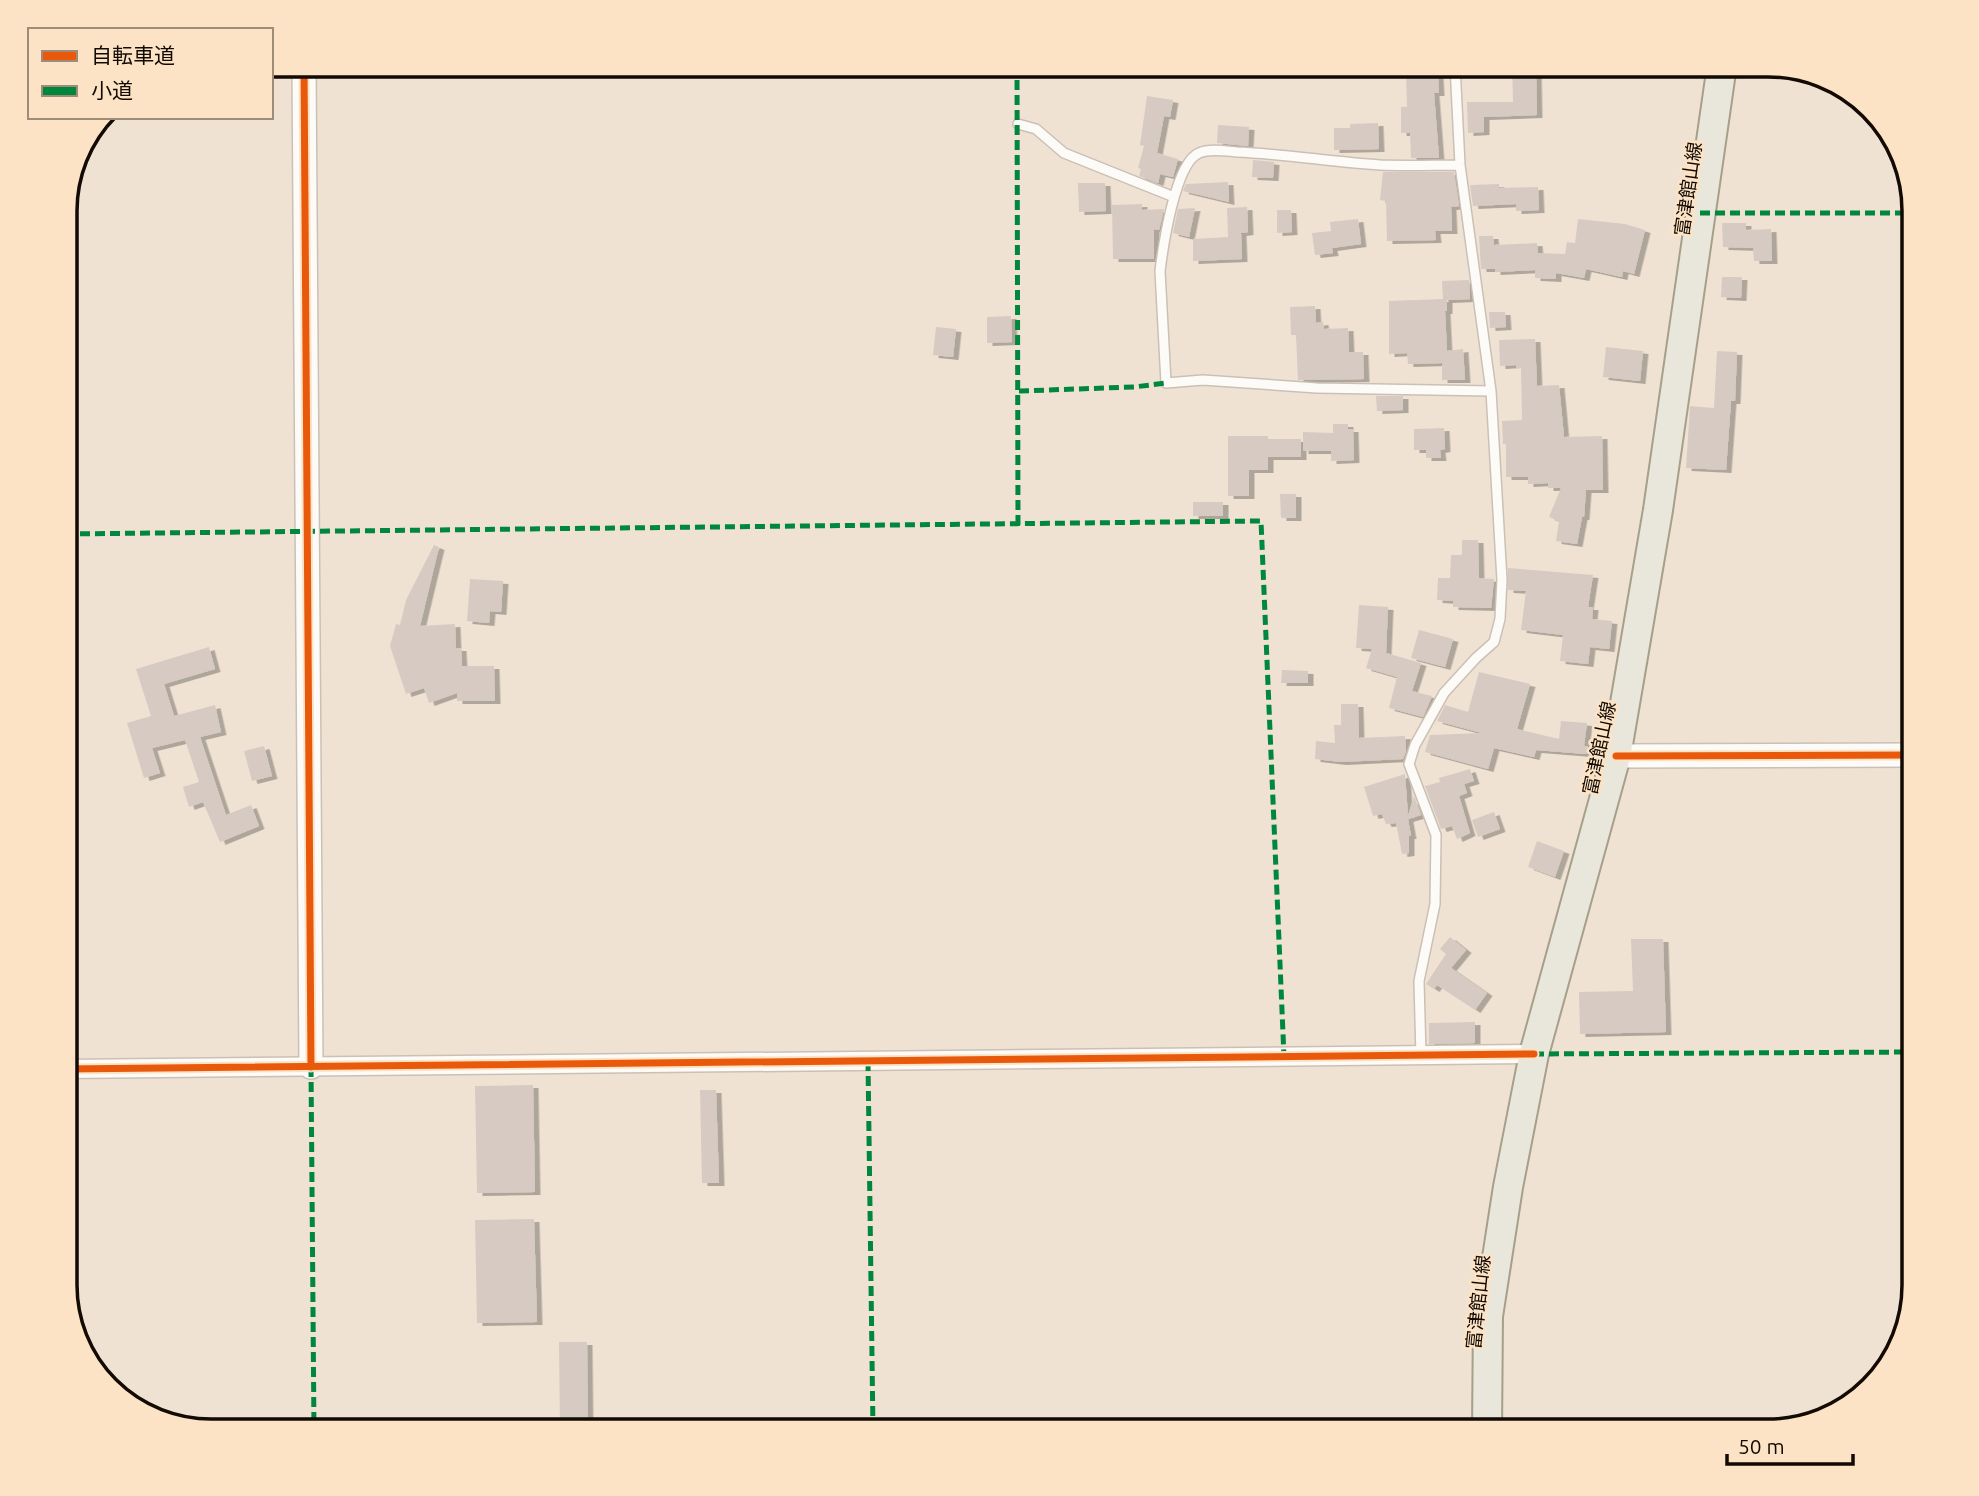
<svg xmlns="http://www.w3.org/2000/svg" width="1979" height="1496" font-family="Ubuntu,'Noto Sans JP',sans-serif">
<defs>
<filter id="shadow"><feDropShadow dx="5.5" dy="3" stdDeviation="0" flood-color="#0004"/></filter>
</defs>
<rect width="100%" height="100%" fill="#efe2d3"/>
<path fill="#d7cac2" filter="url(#shadow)" d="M1512,66h24l1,49 -53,2v15l-16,1 -1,-31h46z
M1438,74l1,19h-5l5,65h-28l-1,-25h-9v-26h6l-1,-32z
M1147,96l26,4 -3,17 -6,-1 -7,37 21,6 -5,18 -13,-3 -2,9 -19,-7 2,-7 -3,-1 6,-22 -4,-1z
M1378,123l1,26 -45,1v-22h16v-4z
M1218,125l31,2 -1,19 -31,-3z
M1253,160l21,2 -1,16 -21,-1z
M1383,172h71l5,34 -8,1 1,24h-17l1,9 -49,1 -1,-40 -6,-1z
M1228,182l1,20 -46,-11 3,-7z
M1078,183h27l1,28 -27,1z
M1499,184v4l39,-1 1,23 -23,1v-7l-43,2 -3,-21z
M1142,204v6l22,-1 -5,21 -5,-1v30h-41l-1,-54z
M1247,207l1,25 -7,1 1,26 -49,2v-22l35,-2 -1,-29z
M1195,208l-6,29 -16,-4 5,-24z
M1277,210h14l1,22 -15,1z
M1358,219l3,25 -29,4 1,5 -18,2 -3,-22 19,-2 -1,-9z
M1578,219l47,5 20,6 -11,44 -11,-3 -1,6 -36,-8 -2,9 -28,-5v6l-21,-1v-8l-40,2v-3h-14l-2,-33h14l1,9 43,-2 1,10 27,1 2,-12 8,1z
M1722,223h24v7l25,-1 1,32h-18l-1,-13 -30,-1z
M1722,277h20l-1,21 -20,-1z
M1469,280l1,19 -23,1v11h-2l2,40 16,-2 2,31h-23v-17l-34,1 -1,-11 -18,1v-53l54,-2 -1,-18z
M1315,306l1,17 7,-1 1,7 24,-1 1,24h14l1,27 -66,1 -2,-45h-5l-1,-28z
M1489,312h16l1,15 -16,1z
M1011,316l1,26 -25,1v-26z
M936,327l20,2 -3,28 -20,-2z
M1535,339l2,47 22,-1 5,52 38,-1 1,54h-17l-2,27h-2l-5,27 -21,-3 3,-20 -10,-4 12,-29h-13v-5l-20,1v-7h-22v-33h-3l-1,-23 20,-1 -1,-52h-5v-3l-16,1 -1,-26z
M1606,347l37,4 -3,30 -37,-4z
M1717,351l20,1 -2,49h-4l-5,69 -40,-2 4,-62 24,2z
M1376,396h27v14l-26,1z
M1333,424h15v5h5l1,31 -23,1v-10h-28v-19l30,1z
M1444,428l1,21 -5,1 1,8h-15v-8h-12v-21z
M1228,436h40v3h33v18h-33v13h-19v26h-21z
M1280,494h16v24h-15z
M1193,502h30v14h-30z
M1462,540h16l1,38 15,1 -3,29 -38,-1v-6l-16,-1 1,-22h12l1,-23h11z
M434,545l5,2 -19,79 35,-2 1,24h5l1,18h32l1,35h-38v-8l-28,10 -5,-15 -18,6 -16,-48 6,-22 4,1 6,-25z
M1508,568l85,7 -5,32h5l-1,12 20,2 -3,28 -19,-2 -2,17 -28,-3 3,-26 -42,-5 5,-39 -18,-1z
M470,579l33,2 -2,31 -11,-1 -1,12 -22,-2z
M1359,605l29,2 -2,46 35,10 -9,28 20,5 -9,21 -34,-9 8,-31 -31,-9 6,-19 -16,-1z
M1419,630l34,9 -8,28 -34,-9z
M209,647l6,22 -51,15 10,32 41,-11 6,27 -21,5 26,78 25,-10 8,21 -39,16 -17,-40 -14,5 -6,-20 16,-5 -14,-42 -33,8 8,25 -16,5 -17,-55 24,-7 -15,-47z
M1282,670l26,1v12h-27z
M1479,672l51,12 -13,45 42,10 2,-18 26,2 -3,23h4l-2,8 -50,-4 -2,7 -40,-9 -6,21 -63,-17 5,-17 52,-2 -45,-12 8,-16 23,7z
M1341,704h17l1,34 46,-2 1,15 -3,8 -62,3 -26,-3 1,-18 19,2 -1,-18h7z
M264,746l8,30 -20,5 -8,-30z
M1470,769l4,12 -10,3 3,9 -8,3 11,37 -13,6 -5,-13 -11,3 -16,-43 15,-4 -1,-4z
M1405,774l3,42 6,-20 7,19 -13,4 3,17h-2v17l-7,1 -6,-31 -10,1 -4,-10 -9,2 -9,-29z
M1494,812l6,17 -22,8 -6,-17z
M1537,841l27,10 -9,26 -27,-10z
M1450,937l16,13 -15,18 36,25 -12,17 -38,-25 -3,4 -8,-5 20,-30 -6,-5z
M1631,939h32l3,93 -86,2 -1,-42 54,-1z
M1475,1022v21l-46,1v-21z
M533,1085l2,107 -58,1 -2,-107z
M700,1090h16l3,93h-17z
M534,1219l3,103 -60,1 -2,-103z
M559,1342h28l1,89h-28z"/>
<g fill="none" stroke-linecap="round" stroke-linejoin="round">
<defs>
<path id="service" d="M1018,124l18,5 28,24 110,44
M1460,165c-26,0 -53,1 -80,0 -48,-3 -95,-11 -143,-13 -11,-1 -27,-4 -38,1 -24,10 -36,94 -39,118l6,112 37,-3 114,8 174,3
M1421,1056l-2,-75 16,-77 1,-69 -27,-71 6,-19 29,-52 32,-35 18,-16 6,-23 2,-39 -11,-189 -31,-226 -5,-100"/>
<path id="minor" d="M65,1069l1469,-15"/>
<path id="tertiary" d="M304,65l7,1002
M1616,756l298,-1"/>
<path id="primary" d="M1487,1431l1,-115 20,-129 26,-133 82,-298 42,-246 64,-445"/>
</defs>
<use href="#service" stroke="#cac0b5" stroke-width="12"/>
<use href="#minor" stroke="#cac0b5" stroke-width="21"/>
<use href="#tertiary" stroke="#cac0b5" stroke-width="26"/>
<use href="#primary" stroke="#a69f89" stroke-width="32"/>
<use href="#service" stroke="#fdfbf8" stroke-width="9"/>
<use href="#minor" stroke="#fdfbf8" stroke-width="18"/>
<use href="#tertiary" stroke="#fdfbf8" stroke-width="23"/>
<use href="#primary" stroke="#e9e6dc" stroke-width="28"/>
<path stroke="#00873e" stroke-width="5" stroke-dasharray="10 5" stroke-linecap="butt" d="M1017,65l1,460
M1700,213h214
M1019,391l115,-4 32,-4
M65,534l1196,-13 23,536
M1534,1054l380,-2
M868,1061l5,370
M311,1067l3,364"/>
<defs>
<path id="cycleway" d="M304,65l7,1002
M1616,756l298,-1
M65,1069l1469,-15"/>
</defs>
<use href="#cycleway" stroke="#fce3c6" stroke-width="11"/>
<use href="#cycleway" stroke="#e8590c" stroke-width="7"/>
</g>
<g text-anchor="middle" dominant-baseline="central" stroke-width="5" stroke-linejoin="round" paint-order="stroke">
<g font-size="19" fill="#120a03" stroke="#fce3c6">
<text transform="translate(1688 189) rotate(-82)">富津館山線</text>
<text transform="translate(1599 748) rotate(-78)">富津館山線</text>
<text transform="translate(1478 1302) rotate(-84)">富津館山線</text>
</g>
</g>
<path d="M0 0H1979V1496H0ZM211 77H1768A134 134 0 0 1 1902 211V1285A134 134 0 0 1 1768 1419H211A134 134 0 0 1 77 1285V211A134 134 0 0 1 211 77Z" fill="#fce3c6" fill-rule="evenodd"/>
<path fill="none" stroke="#120a03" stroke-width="3.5" d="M211 77H1768A134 134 0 0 1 1902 211V1285A134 134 0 0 1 1768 1419H211A134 134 0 0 1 77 1285V211A134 134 0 0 1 211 77Z"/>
<rect x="28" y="28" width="245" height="91" fill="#fce3c6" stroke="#9e8c78" stroke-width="2"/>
<rect x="42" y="51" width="35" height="10" fill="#e8590c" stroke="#9e8c78" stroke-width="2"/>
<text x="91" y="63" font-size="21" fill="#120a03">自転車道</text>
<rect x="42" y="86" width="35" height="10" fill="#00873e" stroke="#9e8c78" stroke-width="2"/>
<text x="91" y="98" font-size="21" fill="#120a03">小道</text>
<path d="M1727 1454v10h126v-10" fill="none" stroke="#120a03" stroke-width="3.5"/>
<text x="1738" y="1454" font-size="21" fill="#120a03" stroke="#fce3c6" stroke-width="5" paint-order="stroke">50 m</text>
</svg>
